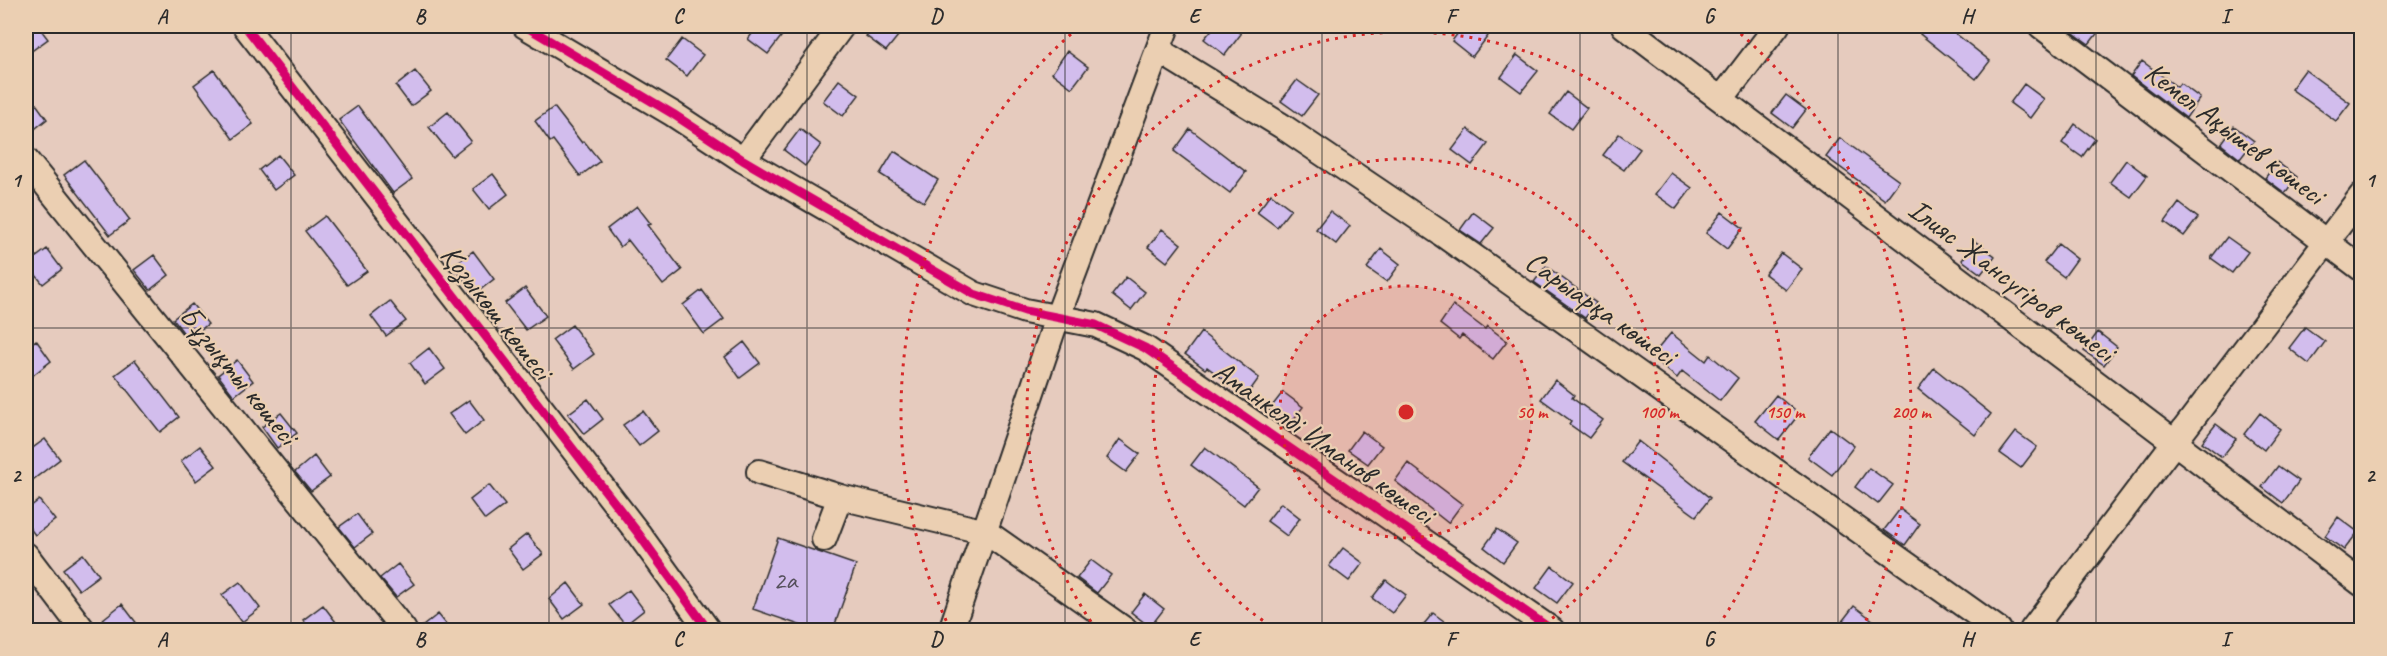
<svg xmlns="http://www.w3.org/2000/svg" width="2387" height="656" font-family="Caveat,sans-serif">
<rect width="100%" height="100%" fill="#e6cbbe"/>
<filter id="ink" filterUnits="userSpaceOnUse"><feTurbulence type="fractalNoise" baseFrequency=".0167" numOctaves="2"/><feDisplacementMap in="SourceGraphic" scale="12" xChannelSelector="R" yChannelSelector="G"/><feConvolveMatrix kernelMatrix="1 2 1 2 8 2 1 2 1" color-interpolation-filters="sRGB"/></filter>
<g filter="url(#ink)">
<path fill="#d2bded" stroke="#2b2b2b" stroke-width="1.5" d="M26,26h12l10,13 -22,16z
M758,26h17l9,7 -16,21 -20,-15z
M874,26h32l-20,25 -20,-15z
M1215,26h15l11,8 -16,21 -21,-16z
M1463,26h11l14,10 -16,21 -20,-16z
M1926,26h20l44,35 -14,18 -56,-45z
M2064,26h39l-14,18z
M682,39l21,16 -16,21 -21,-16z
M1067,51l21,16 -16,21 -20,-15z
M1517,55l21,16 -17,21 -20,-15z
M2142,61l35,26 3,-4 20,15 -14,20 -55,-42z
M214,70l39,54 -20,15 -39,-54z
M2305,70l45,33 -14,18 -45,-32z
M415,71l16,20 -20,15 -15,-20z
M839,80l20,15 -16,21 -20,-15z
M1297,80l21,15 -16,21 -21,-15z
M2024,84l20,15 -14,19 -20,-15z
M26,90l21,29 -21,17z
M1566,92l21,16 -16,21 -21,-15z
M1786,95l20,15 -14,18 -20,-15z
M358,106l54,73 -19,14 -54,-73z
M554,107l28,36 2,-2 16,20 -20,15 -27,-36 -3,2 -15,-21z
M448,112l23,29 -19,15 -23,-29z
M2075,124l20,15 -13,18 -20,-14z
M2234,126l20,15 -14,18 -19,-15z
M800,129l21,16 -16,21 -21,-16z
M1190,129l56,43 -16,21 -56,-42z
M1468,129l20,15 -16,21 -20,-15z
M1619,134l21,15 -16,21 -21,-15z
M1840,138l59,43 -14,19 -59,-43z
M894,151l44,29 -14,22 -44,-28z
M278,155l16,20 -20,15 -15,-20z
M84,160l46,60 -20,15 -46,-60z
M2126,160l21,16 -16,21 -21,-15z
M2277,162l20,15 -12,16 -20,-15z
M1671,173l21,15 -16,21 -21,-15z
M493,174l15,20 -19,15 -16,-20z
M1271,194l20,15 -14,18 -20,-15z
M2179,203l19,15 -14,18 -19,-14z
M637,206l14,18 -3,1 34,45 -19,15 -35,-45 -8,7 -13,-18z
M1330,211l20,15 -14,18 -20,-15z
M1473,212l21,16 -13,16 -21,-14z
M1722,212l21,16 -16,21 -21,-16z
M325,216l42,55 -20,14 -42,-54z
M1162,229l19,15 -14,18 -19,-15z
M2227,237l21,15 -16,21 -21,-15z
M1976,242l19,14 -14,18 -19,-14z
M2058,244l19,15 -13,18 -20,-15z
M47,249l15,20 -19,15 -16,-20z
M1381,249l19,15 -13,18 -20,-14z
M473,251l21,28 -19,15 -22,-28z
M1781,253l21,16 -16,21 -21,-16z
M154,255l15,20 -19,15 -16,-20z
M1546,266l50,37 -11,15 -51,-36z
M1126,277l19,15 -14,18 -19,-15z
M525,288l21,28 -20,14 -21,-27z
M702,290l22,29 -20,15 -21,-29z
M390,301l16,20 -20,15 -15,-20z
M192,304l16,20 -20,15 -15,-20z
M1453,305l32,24 2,-3 20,15 -14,18 -31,-24 -3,4 -19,-15z
M572,325l22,29 -20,15 -22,-29z
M2305,327l20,15 -16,22 -20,-16z
M1201,332l58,46 -13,18 -39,-29 -2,2 -20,-15z
M2098,332l19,15 -13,18 -20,-14z
M1671,333l35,28 4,-6 28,23 -18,23 -38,-30 -5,7 -26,-21z
M36,340l15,21 -19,15 -6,-8v-20z
M744,342l16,21 -20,15 -15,-21z
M429,348l16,21 -20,15 -15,-21z
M135,360l44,57 -19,15 -45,-57z
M237,360l16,21 -19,15 -16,-21z
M1934,368l57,46 -16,21 -57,-46z
M1555,380l19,15 -2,3 31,22 -14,18 -20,-14 2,-3 -30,-22z
M1283,392l20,15 -14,18 -20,-15z
M1776,395l23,19 -20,26 -24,-19z
M588,399l15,20 -19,15 -16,-20z
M469,400l15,20 -19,15 -16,-21z
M643,411l15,20 -19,15 -16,-21z
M281,413l16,20 -20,15 -15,-21z
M2260,413l20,16 -16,21 -20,-16z
M2216,424l20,15 -14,18 -20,-15z
M1830,428l24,18 -22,29 -24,-18z
M1362,431l20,15 -14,18 -20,-14z
M2016,432l21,15 -16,21 -21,-15z
M45,439l15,20 -34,26v-32z
M1120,439l20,15 -14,18 -19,-14z
M1638,441l72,57 -14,18 -74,-54z
M200,446l16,20 -20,15 -15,-20z
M1205,447l53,40 -14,18 -53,-40z
M314,456l16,21 -19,14 -16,-19z
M1408,463l54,41 -14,19 -53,-42z
M2278,466l21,15 -16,22 -21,-16z
M1869,468l24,17 -15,19 -23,-17z
M489,485l16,20 -20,15 -15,-20z
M39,500l16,20 -20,15 -9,-12v-13z
M1281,503l19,15 -13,18 -20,-15z
M1900,509l20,15 -15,21 -21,-15z
M357,514l15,20 -17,13 -16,-20z
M2338,517l20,15 -14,18 -19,-14z
M1497,529l20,14 -14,19 -19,-15z
M527,534l16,20 -20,15 -15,-20z
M778,538l78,27 -23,65h-19l-61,-21z
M1343,548l20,15 -14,18 -20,-15z
M83,554l16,21 -20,15 -16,-21z
M1091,560l20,15 -14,18 -20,-15z
M398,564l16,20 -18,13 -16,-19z
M1552,566l21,16 -16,21 -21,-15z
M1386,580l20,15 -14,18 -20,-15z
M240,582l20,26 -18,14 -20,-27z
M568,583l16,21 -20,15 -15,-20z
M629,590l15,20 -19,15 -16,-20z
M1145,594l19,15 -14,18 -19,-15z
M122,604l16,21 -8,5h-18l-9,-11z
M323,605l19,25h-31l-8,-10z
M1854,606l20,15 -8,9h-17l-9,-6z
M1433,613l23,17h-37z
M438,614l13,16h-33z"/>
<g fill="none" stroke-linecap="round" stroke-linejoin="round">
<defs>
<path id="minor" d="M245,26l393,507 70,97
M525,26l148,88 70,46 231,134 51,17 71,14 49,23 407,282
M1624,26l738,558
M2041,26l321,243
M1158,50l124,76 160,108 557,396
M1721,99l56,-73
M26,160l378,470
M743,160l99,-134
M759,472l81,25 146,35 139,98
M824,539l16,-42
M26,555l57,75
M951,630l106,-312 110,-292
M2032,630l330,-435"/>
</defs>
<use href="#minor" stroke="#2b2b2b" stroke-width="28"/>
<use href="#minor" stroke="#ebcfb2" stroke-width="24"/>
<defs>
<path id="cycleway" d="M245,26l393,507 70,97
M525,26l148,88 70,46 231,134 51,17 71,14 49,23 407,282"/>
</defs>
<use href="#cycleway" stroke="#ebcfb2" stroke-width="13"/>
<use href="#cycleway" stroke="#d6006c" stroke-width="9"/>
</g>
</g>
<path fill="none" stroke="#2b2b2b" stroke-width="1.5" stroke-opacity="0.55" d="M291,26v604M549,26v604M807,26v604M1065,26v604M1322,26v604M1580,26v604M1838,26v604M2096,26v604M26,328h2336"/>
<circle cx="1406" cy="412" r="126" fill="#d62828" fill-opacity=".12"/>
<g fill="none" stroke="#d62828" stroke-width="3" stroke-dasharray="3 6">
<circle cx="1406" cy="412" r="126"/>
<path d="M1278 630A253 253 0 1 1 1534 630"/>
<path d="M1096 629A379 379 0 1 1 1716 629"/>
<path d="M950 629A505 505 0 0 1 1078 28M1734 28A505 505 0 0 1 1862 629"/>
</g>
<g text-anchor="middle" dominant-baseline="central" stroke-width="4.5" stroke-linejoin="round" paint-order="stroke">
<g font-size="27" fill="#55505c">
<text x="785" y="580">2а</text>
</g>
<g font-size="30" fill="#2b2b2b" stroke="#ebcfb2">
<text transform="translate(2235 133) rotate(37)">Кемел Ақышев көшесі</text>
<text transform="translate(2012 280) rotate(37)">Ілияс Жансүгіров көшесі</text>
<text transform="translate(1601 308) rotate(35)">Сарыарқа көшесі</text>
<text transform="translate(497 312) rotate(52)">Қозыкөш көшесі</text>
<text transform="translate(239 375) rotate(51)">Бұзықты көшесі</text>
<text transform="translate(1324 442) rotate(35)">Аманкелді Иманов көшесі</text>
</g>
</g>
<circle cx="1406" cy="412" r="9" fill="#d62828" stroke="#ebcfb2" stroke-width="3"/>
<g font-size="18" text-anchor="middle" font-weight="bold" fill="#d62828" stroke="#ebcfb2" stroke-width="4.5" stroke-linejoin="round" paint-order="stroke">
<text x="1532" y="418">50 m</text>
<text x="1659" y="418">100 m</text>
<text x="1785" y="418">150 m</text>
<text x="1911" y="418">200 m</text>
</g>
<rect width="2387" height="656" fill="none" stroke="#ebcfb2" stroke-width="66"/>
<rect x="33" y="33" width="2321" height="590" fill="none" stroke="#2b2b2b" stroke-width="2"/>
<g font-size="20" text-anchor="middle" font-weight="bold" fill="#2b2b2b">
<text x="162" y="23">A</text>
<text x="420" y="23">B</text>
<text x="678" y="23">C</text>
<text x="936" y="23">D</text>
<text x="1194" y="23">E</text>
<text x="1451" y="23">F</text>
<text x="1709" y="23">G</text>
<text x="1967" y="23">H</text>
<text x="2225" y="23">I</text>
<text x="16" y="187">1</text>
<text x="2370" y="187">1</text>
<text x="16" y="482">2</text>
<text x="2370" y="482">2</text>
<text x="162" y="646">A</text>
<text x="420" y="646">B</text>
<text x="678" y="646">C</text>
<text x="936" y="646">D</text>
<text x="1194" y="646">E</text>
<text x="1451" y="646">F</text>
<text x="1709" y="646">G</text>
<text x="1967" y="646">H</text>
<text x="2225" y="646">I</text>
</g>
</svg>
